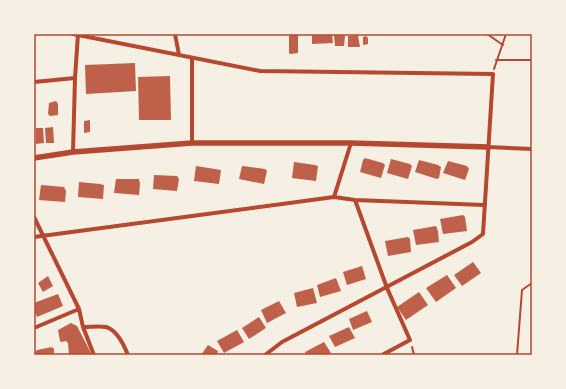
<svg xmlns="http://www.w3.org/2000/svg" width="566" height="389" font-family="Poppins,sans-serif">
<rect width="100%" height="100%" fill="#f6efe4"/>
<path fill="#bf614a" d="M289,34h9v19l-8,1 -1,-1z
M312,34h20l1,9 -21,1z
M334,35h8l3,1 -1,10h-9z
M358,35l2,12h-12v-11z
M366,36l2,2v6l-4,1 -1,-1v-7z
M135,63l1,28 -50,3 -1,-29z
M170,76l1,44h-32l-1,-43z
M56,101l2,3v11l-8,1 -2,-2 1,-11z
M90,120v12l-6,1v-12z
M53,127l1,16h-8l-1,-15z
M36,128h7l1,15 -8,1z
M365,158l18,5 2,2 -4,13 -21,-6 3,-12z
M391,159l19,5 2,2 -4,13 -21,-6z
M419,160l19,5 3,2 -2,11 -2,1 -22,-7z
M448,161l19,5 2,3 -4,11 -22,-7z
M294,162l21,3 3,1 -2,15 -24,-3z
M196,166l25,4 -2,14 -25,-3z
M242,166l23,3 2,2 -3,13 -25,-5z
M154,175l23,1 2,3 -2,12 -24,-2z
M116,179h23l1,5 -1,11 -25,-2z
M79,182l21,2 4,1 -1,14 -25,-2z
M41,185l23,2 2,4 -1,11 -26,-2z
M463,215l2,2 2,14 -24,3 -3,-15z
M436,226l2,5 1,11 -23,3 -3,-15z
M408,237l2,2 1,13 -23,4 -3,-15z
M473,262l8,11 -19,13 -8,-11z
M362,266l4,13 -19,6 -4,-13z
M447,275l9,13 -20,14 -10,-14z
M48,276l5,10 -10,6 -5,-9z
M336,278l5,13 -21,6 -3,-12z
M313,288l4,15 -20,4 -3,-14z
M419,292l9,13 -22,15 -9,-13z
M58,294l5,12 -26,11 -3,-7v-7z
M279,301l7,12 -19,10 -6,-13z
M367,311l5,11 -19,8 -4,-11z
M259,317l7,11 -17,11 -7,-11z
M71,323l6,3 15,29h-23l-1,-12 -2,-2 -5,1 -1,-1 -2,-11z
M349,327l6,11 -20,9 -6,-11z
M237,330l7,12 -20,11 -7,-12z
M324,342l7,11 -4,2h-21l-1,-3z
M208,345l10,6 -1,4h-16z
M52,347l2,2v5l-18,1 -1,-3 2,-2z"/>
<g fill="none" stroke-linecap="round" stroke-linejoin="round">
<path stroke="#b5482f" stroke-width="2" d="M487,34l16,11
M496,60h36
M494,69l12,-35
M412,347l2,8
M517,355l5,-65 10,-7"/>
<path stroke="#b5482f" stroke-width="4" d="M73,34l187,37 233,3 -10,160 -11,8 -190,100 -17,13
M175,34l4,21
M34,82l41,-4
M192,143v-85
M488,147l44,2
M73,152l2,-74 3,-44
M334,197l17,-54
M355,200l32,88 23,52 -28,15
M34,217l45,92 4,18 11,28
M34,237l300,-40 21,3 129,5
M83,327c7,0 17,-1 23,0 11,3 18,18 22,28
M34,328l45,-19"/>
<path stroke="#b5482f" stroke-width="5.5" d="M34,158l39,-6 119,-9h159l137,4"/>
</g>
<rect width="566" height="389" fill="none" stroke="#f6efe4" stroke-width="70"/>
<rect x="35" y="35" width="496" height="319" fill="none" stroke="#b5482f" stroke-width="1.5"/>
</svg>
